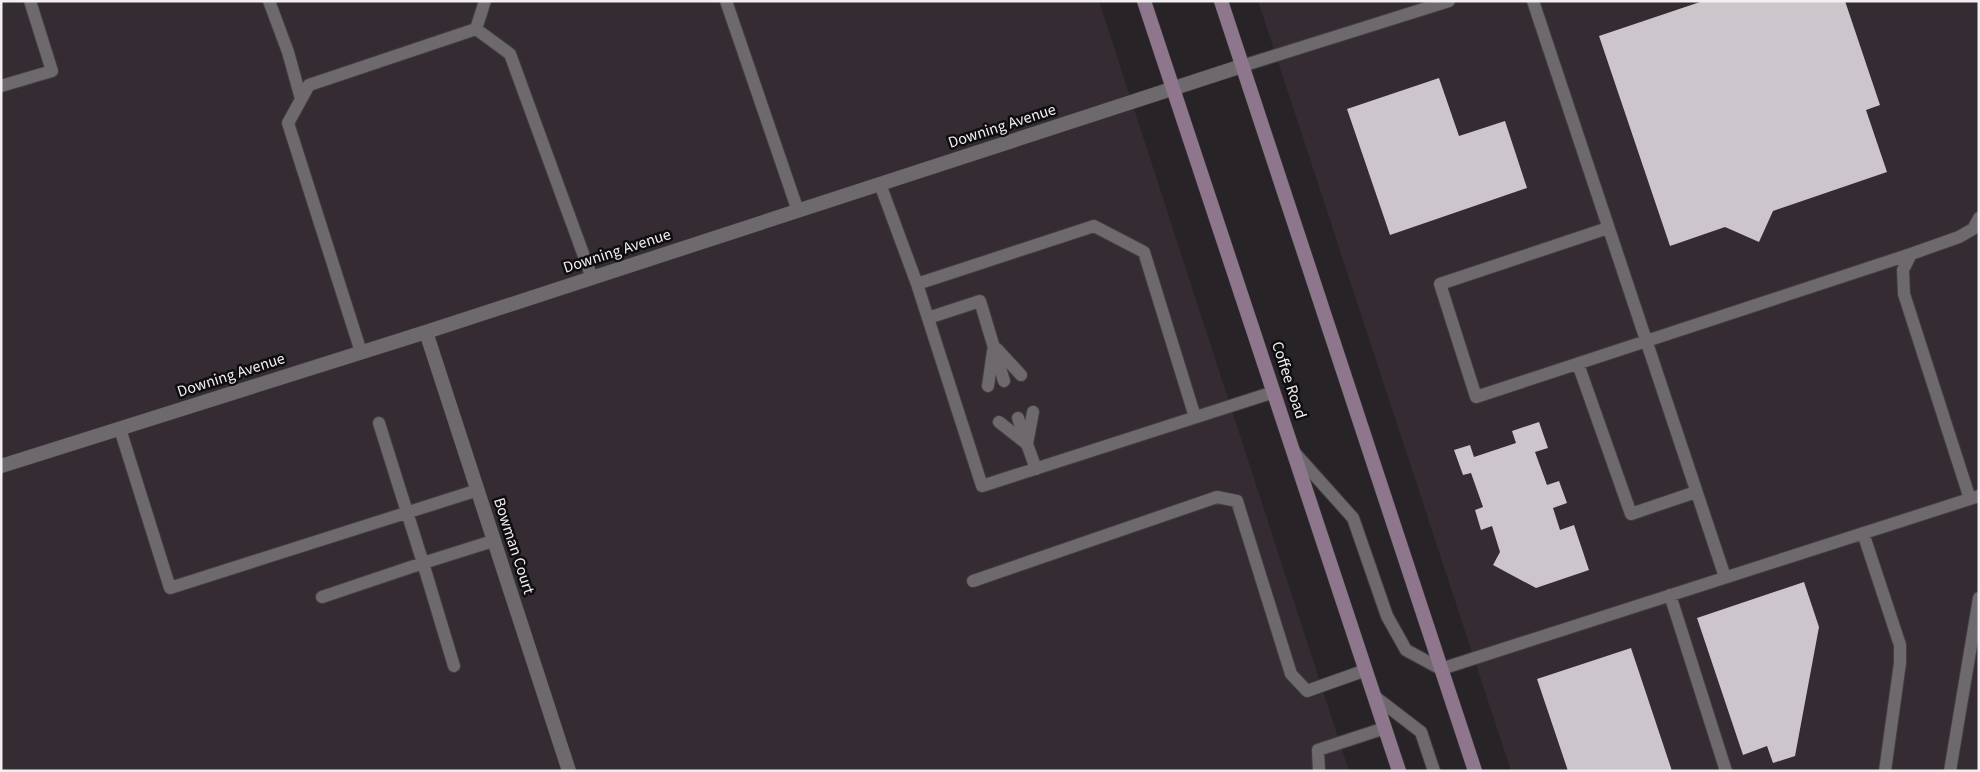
<svg xmlns="http://www.w3.org/2000/svg" width="1980" height="772" font-family="'Source Sans 3',sans-serif">
<rect width="100%" height="100%" fill="#282327"/>
<path fill="#342b33" d="M1,1h1098l250,770h-1348z
M1258,1h721v770h-468z"/>
<path fill="#ccc6cc" d="M1703,1h142l35,104 -14,5 21,62 -114,39 -14,31 -34,-15 -55,19 -71,-210z
M1439,78l20,58 46,-15 22,67 -137,47 -43,-126z
M1539,422l9,26 -13,4 12,33 12,-4 8,22 -14,5 7,22 14,-5 15,45 -53,18 -43,-23 7,-13 -8,-26 -11,4 -6,-20 8,-3 -12,-34 -8,2 -9,-25 16,-5 4,12 42,-14 -4,-12z
M1804,582l15,45 -24,129 -22,7 -6,-17 -24,9 -46,-137z
M1631,648l41,123h-104l-31,-92z"/>
<g fill="none" stroke-linecap="round" stroke-linejoin="round">
<defs>
<path id="service" d="M269,1l19,51 13,47
M726,1l72,210
M1533,1l192,576
M476,29l9,-28
M1242,66l207,-65
M1,86l51,-15 -22,-70
M880,184l37,100 65,202 292,-94
M1608,228l-168,56 36,113 435,-143
M917,284l177,-58 50,26 51,165
M928,318l52,-17 24,80
M997,349l24,26
M361,352l-73,-229 21,-38 167,-56 34,25 82,224
M1578,364l53,150 65,-22
M988,386l5,-35
M1018,418l9,26
M999,422l28,22 9,25
M120,429l50,159 308,-98
M1027,444l6,-32
M1293,451l60,67 34,98 19,34 35,19 538,-173
M1970,499l-66,-205 -1,-24 8,-16 48,-17 14,-8 6,-11
M1863,533l37,112v18l-15,108
M973,581l244,-84 20,4 54,173 16,17 59,-21
M1670,595l56,176
M322,597l101,-34 -44,-140
M454,666l-31,-103 70,-22
M1374,696l47,36 13,39
M1319,771l-1,-21 67,-22
M1950,771l29,-173"/>
<path id="minor" d="M426,332l143,439
M1,466l425,-134 816,-266"/>
<path id="secondary" d="M1144,1l255,770
M1221,1l254,770"/>
</defs>
<use href="#service" stroke="#423e42" stroke-width="14"/>
<use href="#minor" stroke="#423e42" stroke-width="15"/>
<use href="#secondary" stroke="#423e42" stroke-width="15"/>
<use href="#service" stroke="#6e696d" stroke-width="12"/>
<use href="#minor" stroke="#6e696d" stroke-width="14"/>
<use href="#secondary" stroke="#8e778c" stroke-width="14"/>
</g>
<g text-anchor="middle" dominant-baseline="central" stroke-width="5" stroke-linejoin="round" paint-order="stroke">
<g font-size="16" fill="#f2eff2" stroke="#0f0d0f">
<text transform="translate(1002 126) rotate(-18)">Downing Avenue</text>
<text transform="translate(617 251) rotate(-18)">Downing Avenue</text>
<text transform="translate(231 375) rotate(-18)">Downing Avenue</text>
<text transform="translate(1289 380) rotate(72)">Coffee Road</text>
<text transform="translate(514 546) rotate(72)">Bowman Court</text>
</g>
</g>
<rect width="1980" height="772" fill="none" stroke="#f2eff2" stroke-width="5"/>
</svg>
